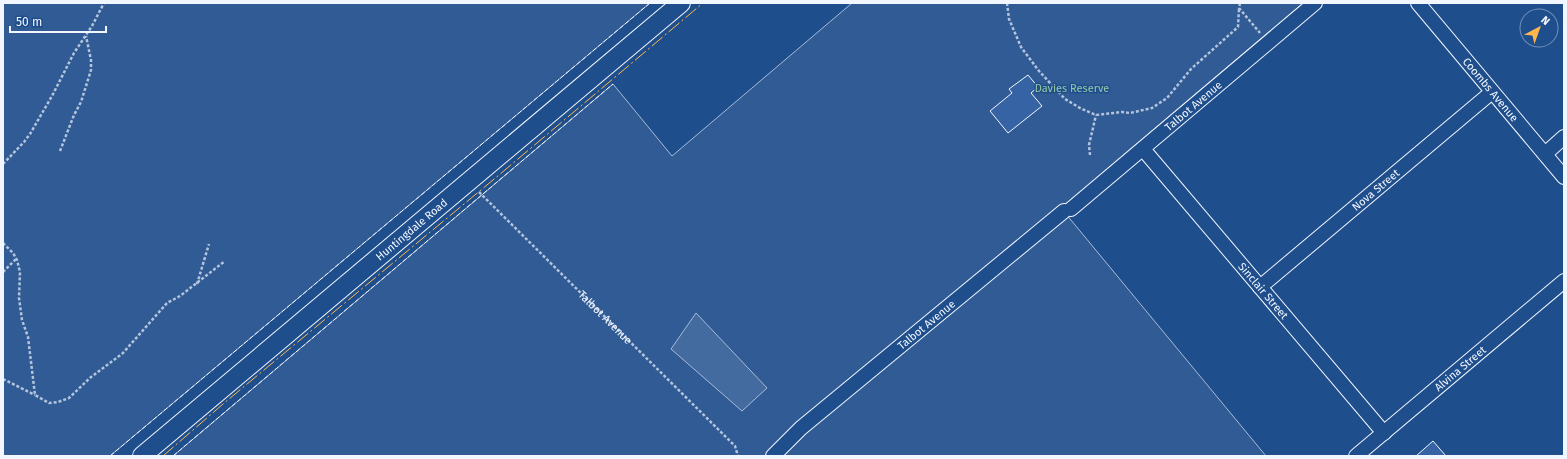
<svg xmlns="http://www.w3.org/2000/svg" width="1567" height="459" font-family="'Fira Sans',sans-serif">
<rect width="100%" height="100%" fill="#1f4e8c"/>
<path fill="#305b95" stroke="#a8bbd7" d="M3,3h647l-540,453h-107z
M852,3h451l-242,205 205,248h-1093l440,-372 59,72z"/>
<path fill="#446ba0" stroke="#a8bbd7" d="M696,313l71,75 -25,23 -71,-62z"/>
<path fill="#3563a3" stroke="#f2f6ff" d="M1028,75l10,12 -7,6 11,13 -34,27 -18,-22 22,-18 -3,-4z
M1433,441l13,15h-30z"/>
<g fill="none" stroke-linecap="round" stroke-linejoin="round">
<defs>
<g id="minor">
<path id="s2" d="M1418,3l146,174"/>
<path id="s3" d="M1143,149l241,284"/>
<path d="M1545,154l19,-17"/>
<path id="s4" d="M1071,209l244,-206"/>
<path id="s5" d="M1260,287l232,-195"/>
<path id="s6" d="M773,456l28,-28 263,-217"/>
<path id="s7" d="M1356,456l208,-175"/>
</g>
<g id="major">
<path id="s8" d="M142,456l539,-453"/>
</g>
</defs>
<use href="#minor" stroke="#f2f6ff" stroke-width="16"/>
<use href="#major" stroke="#f2f6ff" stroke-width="20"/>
<g stroke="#b3c4dc" stroke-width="2.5" stroke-dasharray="3 2" stroke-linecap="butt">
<path d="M1007,3l2,16 12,28 18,24 26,28 15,9 16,7 26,-3 8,1 22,-5 15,-10 24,-29 47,-42 1,-19"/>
<path d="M1240,3l-1,5 21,25"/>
<path d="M60,151l14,-36 7,-13 10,-32v-10l-5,-24"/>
<path d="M1090,155l-1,-10 7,-30"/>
<path d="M3,164l21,-22 6,-8 22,-38 22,-43 18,-27 12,-23"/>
<path id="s1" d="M479,192l256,254 3,10"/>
<path d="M3,243l10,10 4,7 3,12 -1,26 3,22 6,17 7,58 14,8 9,-1 11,-4 22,-21 32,-24 44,-50 13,-7 45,-35"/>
<path d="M3,272l13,-13"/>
<path d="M197,284l12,-40"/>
<path d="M3,379l32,16"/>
</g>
<use href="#minor" stroke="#1f4e8c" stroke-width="14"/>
<use href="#major" stroke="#1f4e8c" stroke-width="18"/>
<path stroke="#f2f6ff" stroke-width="1" stroke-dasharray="5 2" stroke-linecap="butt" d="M110,456l540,-453
M173,456l440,-372"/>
<path stroke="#ffb74d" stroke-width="1" stroke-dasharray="14 3 2 3" stroke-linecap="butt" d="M163,456l60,-52 276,-229 204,-172"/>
</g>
<g text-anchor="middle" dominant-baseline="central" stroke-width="3" stroke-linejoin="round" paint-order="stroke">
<g font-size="11" fill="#97c8a6" stroke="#1f4e8c">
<text x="1072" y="88">Davies Reserve</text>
</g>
<g font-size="11" fill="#f2f6ff" stroke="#1f4e8c">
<text stroke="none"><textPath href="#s2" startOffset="113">Coombs Avenue</textPath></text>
<text stroke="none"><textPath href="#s4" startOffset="160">Talbot Avenue</textPath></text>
<text stroke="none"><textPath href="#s5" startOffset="151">Nova Street</textPath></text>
<text stroke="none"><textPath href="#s8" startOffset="352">Huntingdale Road</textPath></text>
<text stroke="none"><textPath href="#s3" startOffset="186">Sinclair Street</textPath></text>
<text stroke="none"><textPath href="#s1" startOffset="178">Talbot Avenue</textPath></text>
<text stroke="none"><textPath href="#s6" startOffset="202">Talbot Avenue</textPath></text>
<text stroke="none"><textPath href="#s7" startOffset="136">Alvina Street</textPath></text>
</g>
</g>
<rect width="1567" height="459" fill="none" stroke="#f2f6ff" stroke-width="8"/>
<g transform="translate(1539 28) rotate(41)"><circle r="19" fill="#1f4e8c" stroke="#7391ba"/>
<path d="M0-3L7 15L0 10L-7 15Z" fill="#ffb74d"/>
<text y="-6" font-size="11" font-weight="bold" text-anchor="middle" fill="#f2f6ff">N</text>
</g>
<path d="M10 26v6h96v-6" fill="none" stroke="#f2f6ff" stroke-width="2"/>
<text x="16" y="26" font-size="12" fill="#f2f6ff" stroke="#1f4e8c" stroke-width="3" paint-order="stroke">50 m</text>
</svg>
